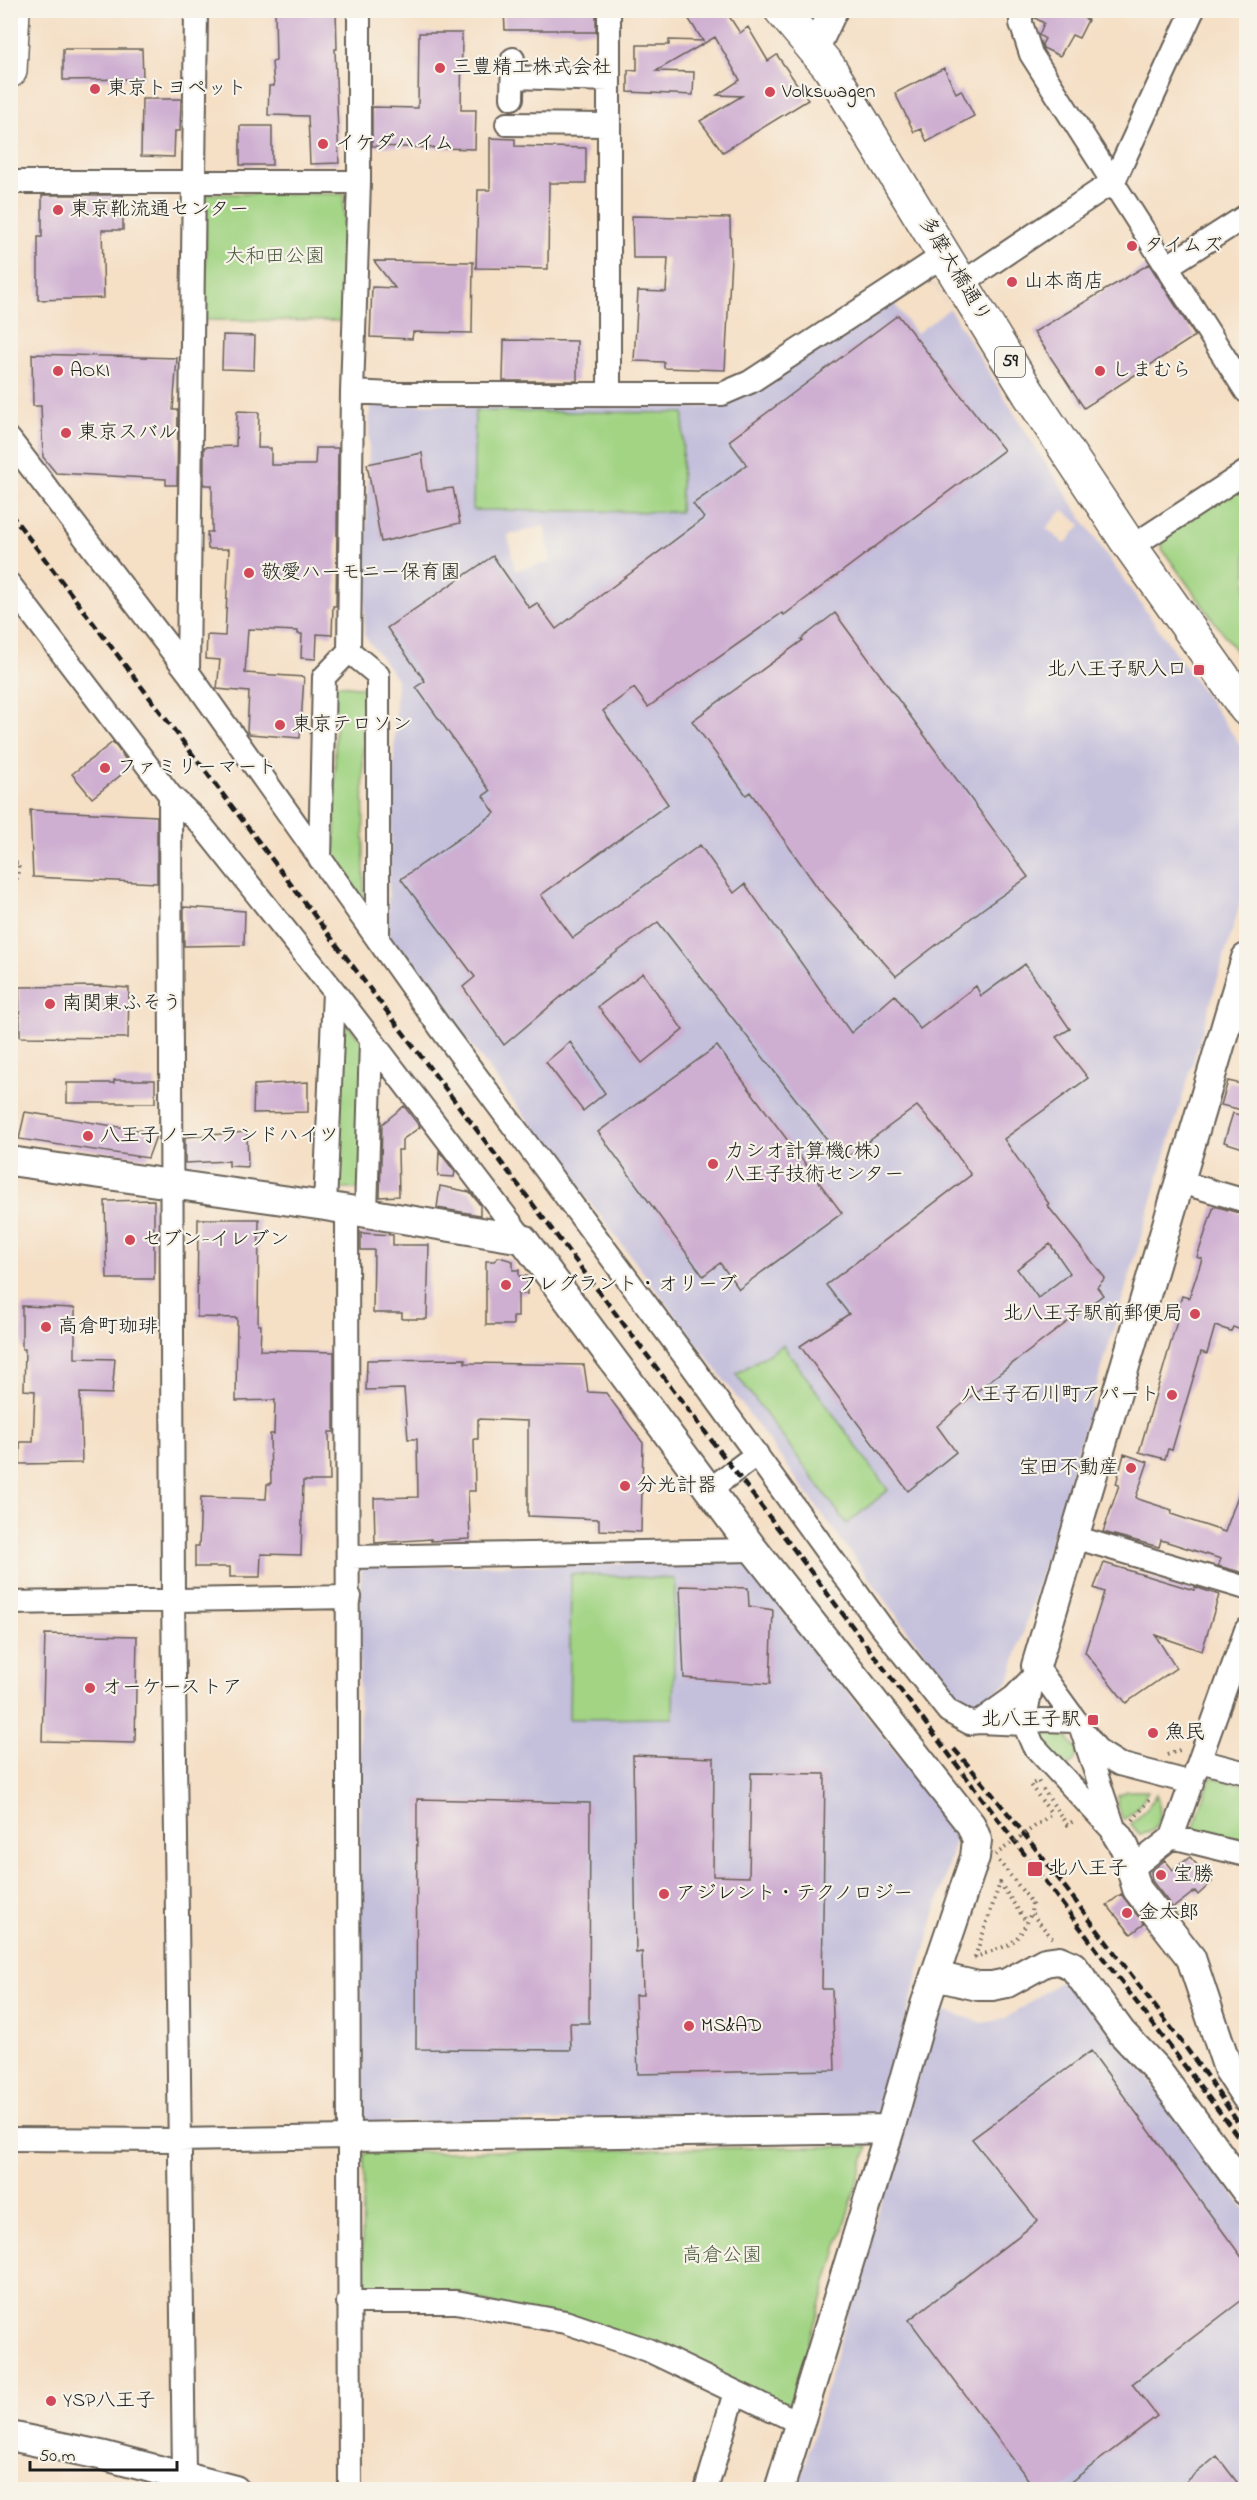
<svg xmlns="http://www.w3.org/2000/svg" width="1257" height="2500" font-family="'Indie Flower','Klee One',sans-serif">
<rect width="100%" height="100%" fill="#f7f3e8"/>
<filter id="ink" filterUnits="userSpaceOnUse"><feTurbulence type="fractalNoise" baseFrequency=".0167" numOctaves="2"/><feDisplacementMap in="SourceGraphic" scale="12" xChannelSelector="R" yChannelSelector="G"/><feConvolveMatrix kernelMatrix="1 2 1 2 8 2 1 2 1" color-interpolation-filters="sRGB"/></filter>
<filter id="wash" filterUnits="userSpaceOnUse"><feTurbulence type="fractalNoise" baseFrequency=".008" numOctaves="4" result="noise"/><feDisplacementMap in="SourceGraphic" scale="24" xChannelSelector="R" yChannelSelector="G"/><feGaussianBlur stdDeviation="1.35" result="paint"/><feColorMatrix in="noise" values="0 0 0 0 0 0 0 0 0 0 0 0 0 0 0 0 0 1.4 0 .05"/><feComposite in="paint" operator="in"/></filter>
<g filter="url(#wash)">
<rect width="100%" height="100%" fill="#f5dfc5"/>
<path fill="#c4c0db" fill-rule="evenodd" d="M921,281l13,3 103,166 68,103 141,200v131l-237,797 -29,25h-17l-256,-349 -320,-423 10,-255 -33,-44 6,-231 348,3zM922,282l12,3 15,24 -33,25 -24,-34zM1063,510l18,15 -16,19 -19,-16zM544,526l7,34 -3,3 -33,7 -7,-35z
M747,1562l185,237 24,38 -77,280 -518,6 -2,-523 3,-33z
M1062,1980l11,6 77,94 96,131v278l-449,1 140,-482 46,15 22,-4z"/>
<path fill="#a2d484" stroke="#5f7850" stroke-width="1.5" d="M206,194h138v127l-139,-1z
M475,411l209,2 -4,99 -207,-2z
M1246,482v183l-84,-116 2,-14z
M335,684l28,4 1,213 -29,-41z
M337,1012l29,35 -5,142h-29z
M783,1345l105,145 -41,34 -111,-150z
M571,1574l104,5 -2,139 -104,1z
M1050,1729l18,9 10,13 -4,11 -8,5 -18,-17 -6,-14z
M1211,1777l35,8v60l-54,-12z
M1126,1791h22l-10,17 -15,12 -6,-16 1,-8z
M1156,1794c6,17 8,39 -17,40l-8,-10 15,-14z
M868,2146l-78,260 -332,-114 -97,-2 3,-137z"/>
<g id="blocks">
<path fill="#ceaed1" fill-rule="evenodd" d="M290,10h46l1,39h-2l4,114 -29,1 -2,-48 -40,-1 1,-29h5l-2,-24 4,-1 -1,-50z
M504,10h92v22h-22v-2h-69z
M683,10h42l15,23 8,-6 20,34 9,-6 31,45 -85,52 -23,-31 42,-25 -25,-1 23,-15 -25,-43 -59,34 38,1 -1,23 -65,-3v-22l9,1v-26h32v-5l34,1z
M1035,10h32l21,10 -9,18 -7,-3 -12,21 -17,-8 -1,-4 3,-5 -6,-4 5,-12 -9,-5z
M419,33h43l-1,77h15l-1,39 -103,-3v-39l46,1z
M63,49h79l1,30 -80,1z
M944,68l12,25 5,-3 13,26 -47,26 -6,-13 -7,3 -19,-39z
M142,99h39l-1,32h-5l-1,26 -33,-1z
M240,126h32v39h-32z
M490,138l25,1v7l71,2v35h-37l-1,86 -72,-1 2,-78h12z
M42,195h81v35h-21l2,68 -66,2v-63h4z
M632,216l98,2 1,40 -6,112 -61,-2v-6l-30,-1 4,-70 28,1 2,-34h-35z
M374,261l99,1 -1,71 -59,-1 -1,7 -42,-2 2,-50 23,1z
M1149,264l46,72 -111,72 -50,-76z
M898,315l106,135 -220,165 -2,-2 -134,94 -14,-19 -31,23 65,93 -127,91 32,43 127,-93 34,48 11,-9 106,149 44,-38 25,34 56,-43 5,10 44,-32 45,65 -14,8 32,41 -84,61 45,65 -2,1 58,73 -8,9 6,8 -115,87 -51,44 19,26 -48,39 -108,-145 49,-32 -23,-29 145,-110 -27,-38 -27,-31 -74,54 -185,-238 -63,46 -91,77 -41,-58 12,-10 -74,-98 94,-66 -12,-17 7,-5 -74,-104 9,-6 -38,-53 106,-72 36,52 8,-5 19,26 148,-111 -11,-14 54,-39 -18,-24zM1050,1244l20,29 -32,25 -21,-29z
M223,335l32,1 -1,34 -32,-1z
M504,340l73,1v40h-74z
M32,354l145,4 -4,52h5l-1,75h-11v-6l-110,-6 -13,-16 -2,-51h-8z
M237,411l22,1 -1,36h13v17h44l1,-17h22l-2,158h-3l-1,29 -15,-1 -1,25 -15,-1 1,-24h-4v-3l-50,-2 -3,44 59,4 -4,61 -51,-4 -2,-3 2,-39 -32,-3 3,-29 -14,-1 1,-24 18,1 4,-87h-21l-1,-17h5v-47h-8v-38l32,-1z
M422,453l5,38 26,-3 7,35 -79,19 -14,-78z
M835,613l193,264 -44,31 -88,68 -78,-88 -68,-96 -4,3 -54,-74 111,-81 -2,-1z
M113,742l18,25 -39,31 -20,-24z
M30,810l127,6v67l-124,-6z
M184,907l61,4 -1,34 -60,1z
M643,973l40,57 -41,33 -44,-56z
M102,986l27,2 -1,50 -108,-1 -1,-50z
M570,1042l35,51 -22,18 -37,-49z
M717,1046l125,167 -103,76 -19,-26 -17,13 -105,-144z
M114,1080h41v23h-88v-20h47z
M1228,1081l18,4 -4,25 -21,-5z
M308,1082v30l-55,1 1,-28z
M404,1106l16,21 -18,13v10h-4l1,46 -19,1 2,-73z
M25,1112l45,7 87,14 -9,25 -129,-19z
M1233,1113l13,4v32l-22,-7z
M247,1132l1,35 -19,-1v-5l-44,2v-26z
M439,1151l16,21 -1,5 -16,-1z
M440,1186l30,6 10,13v10l-43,-7z
M154,1200v79h-47l-2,-78z
M1214,1206l32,9v117l-13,-5 -2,4 -16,-5 -8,28 -6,-2 -29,98 -4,-1 -3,10 -26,-7 39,-134 -2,-3 6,-19 7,2 13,-39 -5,-2z
M198,1219h61l-1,106h3l-1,25 74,2v80h-5l1,49h-27l-2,74 -40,-1 -1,23h-30v-10h-35v-21h4l2,-49 65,2 1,-15h4l-1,-50h4l1,-34 -39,1 1,-83 -40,-1z
M361,1233l32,2v10h36l-2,74h-25v-6h-29l1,-63h-13z
M499,1257l14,4v9h6v6h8v18h-9v23h-5v8h-27v-64h8z
M22,1306l53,2v50l40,1 -3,35 -32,-1 2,70 -62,1v-22h13l2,-51 -11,-1 1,-41h-3z
M465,1359v4l119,2 4,27 18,1 37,50 -2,89 -42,-2v-11l-71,-3v-95l-50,-2v20h-4l1,52h-7l2,48 -39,2v-2l-56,4 -1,-45 44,-1 -1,-58h-9l-4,-50 -38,1 1,-30z
M1124,1454l24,8 -12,35 2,2 34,11 -1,4 54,18 19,-53h2v86l-2,8 -26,-7 3,-7 -60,-19 -2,7 -56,-15 16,-47 -3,-1z
M1104,1563l90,27 1,-3 24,8 -17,56 -47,-16 21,33 -50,35 -41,-51 19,-60 -10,-4z
M680,1586l68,2 1,18 24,4 -3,74 -86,-6z
M45,1634l92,2 -2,107 -93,-2z
M633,1755l81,3 -1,118 36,1 2,-104 74,1 -3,215h10l3,81 -197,4 -3,-79h8l-1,-43 -6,1z
M417,1799l173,4 -1,220h-19l1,27 -155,-1z
M1190,1857l22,25 -14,13 -3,-4 -22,17 -21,-27 -1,-10 14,-11 8,10z
M1121,1894l23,30 -13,10 -24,-29z
M1091,2051l155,212v34l-114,87 25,32 -97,74h-24l-127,-170 129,-99 -66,-82z
M1217,2456l26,34h-67z"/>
</g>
</g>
<g filter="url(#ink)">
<use href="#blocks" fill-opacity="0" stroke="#686057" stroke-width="1.5"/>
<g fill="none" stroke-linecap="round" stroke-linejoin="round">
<defs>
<path id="minor" d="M1021,10v13l10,31 215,337
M513,77l96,3
M512,98l1,-39
M507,124l101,1
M10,182h349
M1168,266l78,-50
M962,283l152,-102 79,-171
M352,392l40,2h330l28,-12 194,-127
M609,392v-382
M10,440l178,232 254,358 250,336 188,259 68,86 22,12 9,-1 35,-25 19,-20
M1131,547l115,-75
M10,585l160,210 30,28 134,168 189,248
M349,651l29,24v263
M188,672l8,-662
M170,795l3,803 11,877
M320,859l4,-182 25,-26 3,-259 7,-210v-172
M1180,1182l66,19
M325,1206l9,-215
M347,1210c3,427 -1,853 3,1280
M366,1213l5,-172
M709,1490l48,-36
M1074,1537l172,51
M350,1557l404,-7
M10,1603l340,-6
M1036,1666l45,62 33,100
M1033,1677l-9,47 9,21 84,90
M979,1722l45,2 18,-4 33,1
M1087,1736l11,15 21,13 73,19
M1200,1761l46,12
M1172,1837l74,18
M1131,1869l41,-32 74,-207
M10,2139l168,1 170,-3
M348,2302h108l109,20 83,28 150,72
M706,2490l29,-98"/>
<path id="tertiary" d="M815,48l18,-38
M10,1161l315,45 198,33 231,311 217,275 6,15 -2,17 -50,148 -35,124 -111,361
M1036,1666l210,-708
M1117,1835l8,13 12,41 54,69 37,111 18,28
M935,1976l43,10h14l15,-3 38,-21 14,-2 14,6 48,66 35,37 90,122
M348,2137l542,-8
M10,2436l95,20 130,34"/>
<path id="primary" d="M781,10l48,57 200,327 97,146 120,169"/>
<path id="trunk" d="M10,71l3,-61"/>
</defs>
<use href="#minor" stroke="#686057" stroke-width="26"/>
<use href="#tertiary" stroke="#686057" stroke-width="32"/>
<use href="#primary" stroke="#686057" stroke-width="36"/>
<use href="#trunk" stroke="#686057" stroke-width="36"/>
<path stroke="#686057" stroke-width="4" stroke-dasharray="1.5 4.5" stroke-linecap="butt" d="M10,863h9l-2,15 -5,2 1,-10
M1167,1755l15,-6
M1039,1783l-1,-2 -8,4 22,29
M1043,1789l24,36 8,-5
M1133,1820l18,-22
M1021,1836l3,4
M999,1861l33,42 -1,10
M975,1957l25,-74 27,40
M974,1958c32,-14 42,-8 57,-45l21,25"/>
<use href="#minor" stroke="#fff" stroke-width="22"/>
<use href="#tertiary" stroke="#fff" stroke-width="28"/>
<use href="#primary" stroke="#fff" stroke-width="33"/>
<use href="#trunk" stroke="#fff" stroke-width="33"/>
<path stroke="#1c1c1c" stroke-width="4.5" stroke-dasharray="9 4.5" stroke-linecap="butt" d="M10,513l1236,1634
M954,1749c59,67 112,140 166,211 41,55 84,109 120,166"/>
<path stroke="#686057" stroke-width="4" stroke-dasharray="1.5 4.5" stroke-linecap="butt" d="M995,1855l57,-41"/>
</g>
</g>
<g fill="#d1495b" stroke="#f7f3e8" stroke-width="2">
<circle cx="440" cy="68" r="6"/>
<circle cx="95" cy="89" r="6"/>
<circle cx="770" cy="92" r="6"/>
<circle cx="323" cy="144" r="6"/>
<circle cx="58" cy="210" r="6"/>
<circle cx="1132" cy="246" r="6"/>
<circle cx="1012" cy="282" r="6"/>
<circle cx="58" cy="371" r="6"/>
<circle cx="1100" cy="371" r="6"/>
<circle cx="66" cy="433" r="6"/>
<circle cx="249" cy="573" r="6"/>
<rect x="1193" y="664" width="12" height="12" rx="3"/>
<circle cx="280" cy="725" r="6"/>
<circle cx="105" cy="768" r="6"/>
<circle cx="50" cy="1004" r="6"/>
<circle cx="88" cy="1136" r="6"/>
<circle cx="713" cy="1164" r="6"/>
<circle cx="130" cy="1240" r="6"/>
<circle cx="506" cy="1285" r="6"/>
<circle cx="1195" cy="1314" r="6"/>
<circle cx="46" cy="1327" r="6"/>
<circle cx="1172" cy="1395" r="6"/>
<circle cx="1131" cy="1468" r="6"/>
<circle cx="625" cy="1486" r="6"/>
<circle cx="90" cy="1688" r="6"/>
<rect x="1087" y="1714" width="12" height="12" rx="3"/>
<circle cx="1153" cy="1733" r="6"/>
<rect x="1027" y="1861" width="16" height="16" rx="3"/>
<circle cx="1161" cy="1875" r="6"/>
<circle cx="664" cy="1894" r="6"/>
<circle cx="1127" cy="1913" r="6"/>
<circle cx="689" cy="2026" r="6"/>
<circle cx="51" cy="2401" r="6"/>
</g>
<g text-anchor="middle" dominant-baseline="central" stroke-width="4.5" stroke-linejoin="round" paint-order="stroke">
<rect fill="#f7f3e8" stroke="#5e5c59" stroke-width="1.5" x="995" y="347" width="30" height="30" rx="4.5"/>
<g font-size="18" font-weight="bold" fill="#1c1c1c">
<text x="1010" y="362">59</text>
</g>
<g font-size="20" fill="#1c1c1c" stroke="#f7f3e8" text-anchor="start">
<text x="452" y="68">三豊精工株式会社</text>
<text x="107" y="89">東京トヨペット</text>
<text x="782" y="92">Volkswagen</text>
<text x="335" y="144">イケダハイム</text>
<text x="70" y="210">東京靴流通センター</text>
<text x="1144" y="246">タイムズ</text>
<text x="1024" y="282">山本商店</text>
<text x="70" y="371">AOKI</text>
<text x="1112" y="371">しまむら</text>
<text x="78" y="433">東京スバル</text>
<text x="261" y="573">敬愛ハーモニー保育園</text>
<text x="1187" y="670" text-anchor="end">北八王子駅入口</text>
<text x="292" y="725">東京テロソン</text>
<text x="117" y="768">ファミリーマート</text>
<text x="62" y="1004">南関東ふそう</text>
<text x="100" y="1136">八王子ノースランドハイツ</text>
<text x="725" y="1152">カシオ計算機(株)<tspan x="725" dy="23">八王子技術センター</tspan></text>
<text x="142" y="1240">セブン-イレブン</text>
<text x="518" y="1285">フレグラント・オリーブ</text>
<text x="1183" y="1314" text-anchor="end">北八王子駅前郵便局</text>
<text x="58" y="1327">高倉町珈琲</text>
<text x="1160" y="1395" text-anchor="end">八王子石川町アパート</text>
<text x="1119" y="1468" text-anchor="end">宝田不動産</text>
<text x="637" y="1486">分光計器</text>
<text x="102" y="1688">オーケーストア</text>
<text x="1081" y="1720" text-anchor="end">北八王子駅</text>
<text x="1165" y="1733">魚民</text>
<text x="1048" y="1869">北八王子</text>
<text x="1173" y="1875">宝勝</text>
<text x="676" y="1894">アジレント・テクノロジー</text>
<text x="1139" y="1913">金太郎</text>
<text x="701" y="2026">MS&amp;AD</text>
<text x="63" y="2401">YSP八王子</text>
</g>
<g font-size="20" fill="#4b5c40" stroke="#f7f3e8">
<text x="275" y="257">大和田公園</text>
<text x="722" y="2256">高倉公園</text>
</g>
<g font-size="20" fill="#1c1c1c" stroke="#f7f3e8">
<text transform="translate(954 270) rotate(59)">多摩大橋通り</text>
</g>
</g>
<rect width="1257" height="2500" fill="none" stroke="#f7f3e8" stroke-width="36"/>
<path d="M30 2461v9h147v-9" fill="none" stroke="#1c1c1c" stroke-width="3"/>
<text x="39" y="2461" font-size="18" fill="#1c1c1c" stroke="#f7f3e8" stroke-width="4.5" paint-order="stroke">50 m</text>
</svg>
